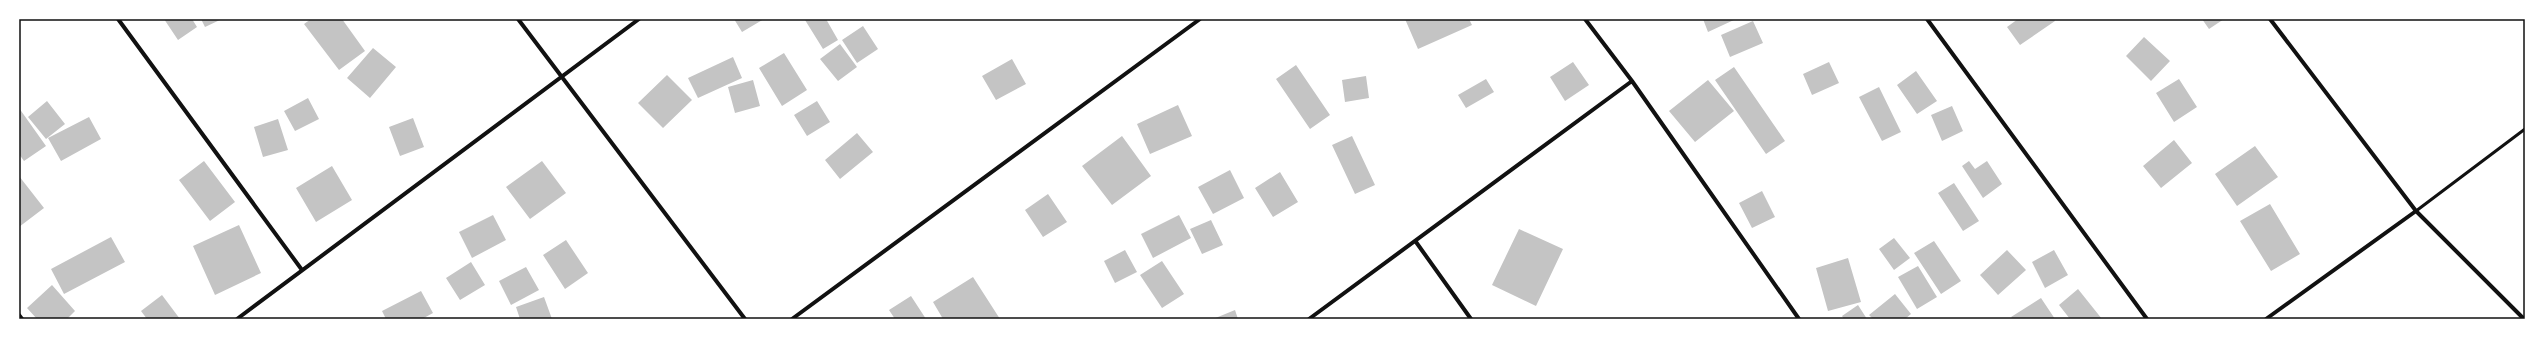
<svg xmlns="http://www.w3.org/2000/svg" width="2544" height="338" font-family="'Open Sans',sans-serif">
<rect width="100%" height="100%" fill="#fff"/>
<path fill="#c4c4c4" d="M164,19h28l5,8 -19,13z
M201,19h21l-17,8z
M311,19h31l23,32 -26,19 -35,-46z
M734,19h30l-22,13z
M807,19h19l12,21 -15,9 -18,-29z
M1405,19h64l3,6 -54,24z
M1703,19h33l-28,13z
M2018,19h36l1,2 -35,24 -13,-18z
M2202,19h22l-15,10z
M1753,21l10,22 -33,14 -9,-22z
M863,26l15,23 -21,14 -15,-23z
M2144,37l26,24 -19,20 -25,-25z
M840,44l17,23 -19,14 -18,-22z
M373,48l23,19 -26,31 -23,-20z
M784,53l23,37 -25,16 -23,-38z
M733,57l9,21 -44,20 -10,-20z
M1012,59l14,25 -30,16 -14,-24z
M1573,62l16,23 -24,16 -15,-24z
M1829,62l10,21 -27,12 -9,-21z
M1296,65l34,50 -20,14 -34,-50z
M1734,67l51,74 -19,13 -51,-74z
M1916,71l21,30 -20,13 -20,-29z
M667,75l25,25 -29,28 -25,-25z
M1366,76l3,22 -24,4 -3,-22z
M1486,79l8,13 -28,16 -8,-13z
M2179,79l18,28 -23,15 -18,-29z
M753,80l7,26 -25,7 -7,-26z
M1708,80l26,31 -39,31 -26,-31z
M1879,87l22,45 -19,9 -23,-44z
M308,98l11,21 -24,12 -11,-20z
M47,101l18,23 -19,15 -18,-22z
M817,101l13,21 -23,14 -13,-21z
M1178,105l14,31 -42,18 -13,-30z
M1952,106l11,25 -21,10 -11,-26z
M19,108l27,38 -22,15 -5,-7z
M89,117l12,22 -40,22 -13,-23z
M413,118l11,29 -24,9 -11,-29z
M278,119l10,31 -25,7 -9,-30z
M857,133l16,19 -33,27 -15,-19z
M1122,136l29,40 -39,29 -30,-39z
M1352,136l23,49 -20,9 -23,-49z
M2174,140l18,23 -31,25 -18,-22z
M2255,146l23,31 -41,29 -22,-32z
M204,161l31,41 -25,19 -31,-41z
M542,161l24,32 -36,26 -24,-32z
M1969,161l6,8 12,-8 15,23 -19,14 -21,-32z
M332,166l20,34 -36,22 -20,-34z
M1230,170l14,28 -31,16 -15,-27z
M1280,172l18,30 -25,15 -18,-29z
M19,176l25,32 -25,19z
M1954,183l25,38 -16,10 -25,-38z
M1762,191l13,26 -23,11 -13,-25z
M1048,194l19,28 -24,15 -18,-27z
M2270,204l30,50 -29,17 -31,-50z
M493,215l13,25 -34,18 -13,-26z
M1179,215l12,23 -38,20 -12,-24z
M1211,220l12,25 -21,9 -12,-25z
M239,225l22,48 -46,22 -22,-49z
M1519,229l44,20 -27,57 -44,-21z
M111,237l14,25 -61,32 -13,-25z
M1894,238l16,20 -16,12 -15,-21z
M566,240l22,33 -23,16 -22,-34z
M1934,241l27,40 -20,13 -27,-41z
M1125,250l12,22 -22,11 -11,-22z
M2007,250l19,20 -28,25 -18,-20z
M2054,250l14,25 -23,13 -13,-26z
M1848,258l13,44 -33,9 -12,-43z
M1162,261l22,33 -22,14 -22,-33z
M471,262l14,23 -25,15 -14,-22z
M1918,266l19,31 -20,12 -19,-32z
M526,267l13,23 -28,15 -12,-24z
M973,277l27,42h-57l-10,-17z
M52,285l23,26 -8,8h-30l-10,-11z
M2078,289l24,30h-32l-11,-14z
M421,291l12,22 -11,6h-36l-4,-8z
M1895,294l16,20 -6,5h-32l-4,-4z
M162,295l18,24h-33l-6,-8z
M911,296l15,23h-31l-6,-9z
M544,297l8,22h-32l-4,-12z
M2041,298l14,21h-42l-2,-2z
M1858,305l9,14h-23l-2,-3z
M1235,310l3,9h-25z"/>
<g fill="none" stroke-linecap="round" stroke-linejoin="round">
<path stroke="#111" stroke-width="3" d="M2416,211l109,-82"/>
<path stroke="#111" stroke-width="4" d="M118,19l184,251
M518,19l227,300
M1585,19l47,62 167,238
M1927,19l220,300
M2270,19l146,192 108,108
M1416,242l55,77
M19,315l3,4
M237,319l402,-300
M792,319l408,-300
M1309,319l323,-238
M2266,319l150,-108"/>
</g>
<rect width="2544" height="338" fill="none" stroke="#ffffff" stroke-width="40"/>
<rect x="20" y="20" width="2504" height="298" fill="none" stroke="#111" stroke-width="1.5"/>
</svg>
